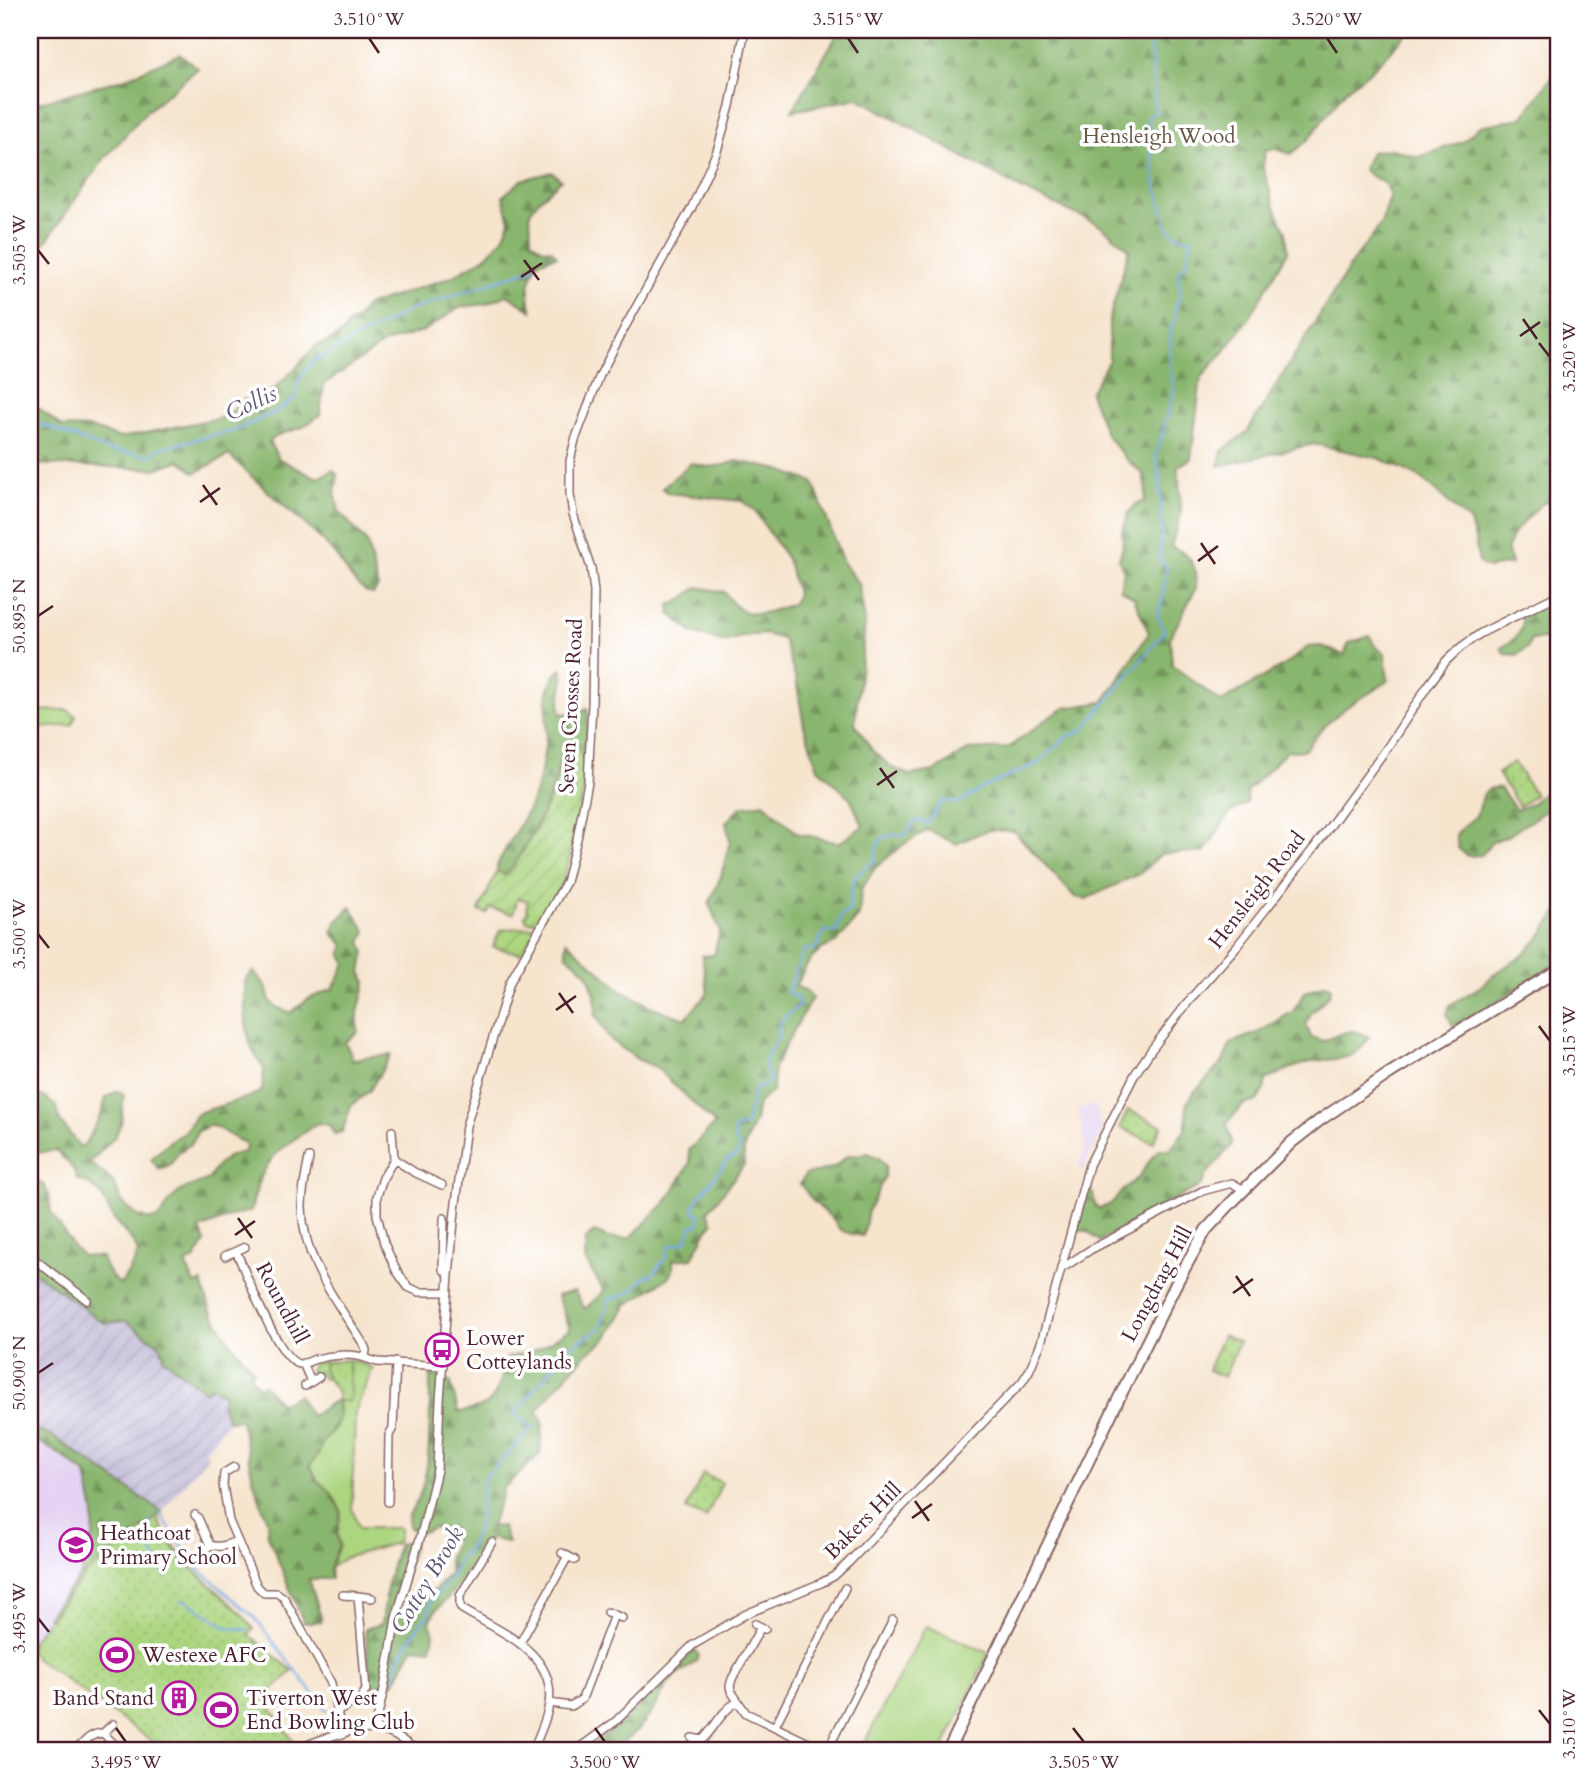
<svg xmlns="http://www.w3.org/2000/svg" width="1588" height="1781" font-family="Cardo,serif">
<defs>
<pattern id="industrial-furrows" width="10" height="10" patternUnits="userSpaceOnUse" patternTransform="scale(1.75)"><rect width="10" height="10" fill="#c6c0da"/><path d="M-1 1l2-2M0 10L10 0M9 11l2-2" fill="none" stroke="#aca5bb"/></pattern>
<pattern id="forest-firs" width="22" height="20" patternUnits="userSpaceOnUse" patternTransform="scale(1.75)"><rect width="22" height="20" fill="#89b66e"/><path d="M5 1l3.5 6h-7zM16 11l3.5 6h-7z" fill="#72935b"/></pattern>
<pattern id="park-dots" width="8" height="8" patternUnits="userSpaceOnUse" patternTransform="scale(1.75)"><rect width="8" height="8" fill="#acd580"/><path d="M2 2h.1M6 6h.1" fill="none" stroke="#96b66f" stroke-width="1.8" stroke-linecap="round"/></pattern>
<pattern id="garden-furrows" width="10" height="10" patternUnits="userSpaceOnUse" patternTransform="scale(1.75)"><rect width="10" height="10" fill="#acd580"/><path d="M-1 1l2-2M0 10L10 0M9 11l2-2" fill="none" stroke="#96b66f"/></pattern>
</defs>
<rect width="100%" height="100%" fill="#fff"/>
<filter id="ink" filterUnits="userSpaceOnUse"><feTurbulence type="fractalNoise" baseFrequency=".0143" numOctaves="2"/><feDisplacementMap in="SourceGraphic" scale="14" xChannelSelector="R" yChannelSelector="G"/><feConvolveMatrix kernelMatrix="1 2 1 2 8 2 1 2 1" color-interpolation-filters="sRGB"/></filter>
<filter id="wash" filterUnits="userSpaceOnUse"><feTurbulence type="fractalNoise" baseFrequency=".00686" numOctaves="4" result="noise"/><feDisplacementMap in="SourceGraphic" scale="28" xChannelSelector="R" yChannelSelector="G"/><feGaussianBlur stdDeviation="1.57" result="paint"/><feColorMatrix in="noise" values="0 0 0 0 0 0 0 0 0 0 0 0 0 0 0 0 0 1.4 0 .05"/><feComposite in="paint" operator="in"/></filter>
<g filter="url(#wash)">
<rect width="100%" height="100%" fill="#f6e4cd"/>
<path fill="#e4d3f2" d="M1095,1105l7,25 -19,40 -5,-2 7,-20 -6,-39z
M30,1429l22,7 110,76 -75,61 -57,69z"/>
<path fill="url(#industrial-furrows)" d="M30,1269l74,54 22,-2 36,27 2,10 42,34 5,-6 14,10 -4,7 8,18 -25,31 4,4 -46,56 -110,-76 -22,-7z"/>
<path fill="#acd580" stroke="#7b7a56" stroke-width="2" d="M68,710l8,6 -4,9 -42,4v-18z
M350,1360l23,8 -18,44 -3,96 7,20h41l-3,15 -50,14 -17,11 9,-23 -2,-10 4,-25 -10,-17 -14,-13 -7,-15 8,-11 6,-15 11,-11 4,-10 -1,-27 -12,-14 -3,2 -5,-7 -5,2 -3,-3 3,-7 7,-2z
M926,1626l63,27 -47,98h-82z"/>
<path fill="url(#forest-firs)" stroke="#6a6a4c" stroke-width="2" d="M840,30h570l-35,37 -29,23 -39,51 -16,13 -15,-5 -11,1 -2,18 11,37 12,27 2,20 -39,66 -25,34 -23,26 -10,81 -13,7 3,46 -10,35 12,5 7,7 5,12 1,17 -26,50 2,27 49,37 65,-38 22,-17 14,-1 22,9 5,-12 21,-7 4,9 11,9 3,26c-9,9 -14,10 -24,16 -23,13 -44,33 -59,54l-18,1 -40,40v12l-18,11 -25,39 -19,-1 -24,2 -20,19 -55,26 -11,-2 -61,-66 -27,-1 -31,14 -28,-14 -24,14 -29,24 -14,22 -2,26 -22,26 -15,7 -12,11 -15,26 12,5 5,7 -28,50 -10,20 -1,23 -15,12 -3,18 -11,26v18l-36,47 5,11 -6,7 -15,28 -19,2v10l-5,8 -40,26 -23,36 -19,14 -41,46 -8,13 6,7 -3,34 -36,34 -13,38 11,1 6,15 -18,-4 -2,4 -8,3 -1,12 -32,42 -12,12 -5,11 4,12 -3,15 -18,-2 -19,37 -23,2 -6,-57 17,-5 6,-44 10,-36 17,-4 -19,72 17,7 4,-4 9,-26 8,2 15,-17v-17l6,-15 -8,-9 -12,-6 -15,6 -11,-5 -1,-13c27,-31 21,-100 22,-140l9,1 12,7 7,29c10,-1 25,-3 32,-11 9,-8 14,-31 17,-43l31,-9 32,-20 -13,-33 17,-5 11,18 19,-18 -19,-31 1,-21 8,-7 14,6h22l36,-36 24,-39 -1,-13 26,-26 -59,-57 -19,-8 -27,-20 -14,-23 -1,-22 -8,-21 -21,-19v-13l55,49 31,17 33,12 23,-26 -6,-37 12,-1 6,-25 -11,-26 12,-28 9,-34 -4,-20 15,-15 23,-4 33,30 42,10 24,-17 -13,-28 -32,-30 -14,-42 -8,-47 -13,-40 -18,-5 -21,2 -19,6 -32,-9 -23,-19v-9l8,-3 20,-15 26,5c4,5 9,13 15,17 18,10 36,1 54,-5l4,-11 -10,-34 -33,-49 -12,-9 -74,-8 -6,-5 29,-25 17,4 16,-2 13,-4 43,9 33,12 30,81 16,21 6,39 -10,100 17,27 19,17 18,8 26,-4 33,-21 40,-2 43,-32 14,-8 38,-6 46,-69 -15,-35 -14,-9 4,-18 -5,-11 4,-15 -1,-13 6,-18 8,-10 9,-3 1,-10 -3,-17 -15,-13 -21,-25 -17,-43 19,-33v-40l20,-71 -29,-24 -79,-36 -163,-91 -66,13z
M180,54l18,14 -52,44 -43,48 -58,83 -15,1v-139l96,-27z
M1558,69v286l-3,24 3,2v119l-17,4 -27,28 -7,16 4,16 -23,4 -9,-5 -4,-24 -5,-17 -47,-43 -20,-10 -25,-11 -64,-14 -95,22 3,-15 25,-19 108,-174 26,-34 9,-28 -5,-12 -17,-10 -5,-5 8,-17 21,-3 26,8 44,-15 18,-16 42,-8z
M552,172l9,8 -22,20 -9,12 1,28 10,8 11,2 5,6 -20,6c-8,20 -11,28 -5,49l-25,-16 -21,9 -25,3 -38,24 -38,12 -61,41 -4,31 -17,12 -25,8 -9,7 10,17 25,13 14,6 15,-8 5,5 -3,18 4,18 28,32 11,44 -5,7c-19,-5 -25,-24 -37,-38 -16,-20 -36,-36 -55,-53 -18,-15 -35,-32 -52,-48l-34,18 -15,-13 -24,9 -126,-5v-60l11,6 21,17 28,1 30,10 100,-20 10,-5 13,-13 19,-3 13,-9 22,-21 18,-21 15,-5 14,-9 4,-8 9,-5 9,-13 85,-29 35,-20 17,-19 7,-17 -7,-25 19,-16z
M1558,599v39l-27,2 -3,7 -11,8 -12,-1 -4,-6c12,-7 25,-16 20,-32z
M561,669c7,15 -5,28 0,45l16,-2 10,-4 1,3 -1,57 -4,-4 -1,-11 -21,2c-7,42 -28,78 -49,114l-7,7 -8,-5v-5c11,-25 28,-47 38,-72 5,-16 8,-32 10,-48 4,-25 -5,-60 16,-77z
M1558,781v18l-7,8 -42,28 -17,7 -10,13 -15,1 -9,-8 -2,-12c5,-10 14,-13 20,-21 9,-12 1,-29 24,-27l16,22 15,-6z
M351,907l15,25 -5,9 4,11 -4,20 5,10 -8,30v20l-13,10 8,17 38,-4 -21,35 -19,16 -9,26 -8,2 -5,-9 -12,-2c-42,30 -55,35 -66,88l-17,4 -34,14 5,13 -10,17 -9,4 8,21 8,-2 8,27 20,33 24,29 -5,4 10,12 4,-3 17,20 18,-9 13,21 25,-16 2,1 1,17 -4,10 -11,11 -6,15 -8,11 7,15 14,13 10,18 -4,24 2,10 -9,23 1,11h-22l13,42 -18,2 -36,-87 -1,-15 -14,-42 -12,-59 -12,1 -8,-18 4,-7 -14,-10 -5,6 -43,-34 1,-5 -3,-2 1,-4 -36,-26 -22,2 -74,-54v-93l14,9 5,11 2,16 22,35 10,9 19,1c3,12 8,21 19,27l14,-23 3,-9 -4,-9 -20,-23 -13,-26 -14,-11 -10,-4c-2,-12 -13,-20 -21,-29l-19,3 -6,-10 9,-15 -10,-8v-28l14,5 13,10 3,14 20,26 6,-4 15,-28 5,-17 12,-7 6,4 -3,29 -6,13 -24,24v3c7,5 15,11 21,17 5,6 6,14 10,20 7,11 29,27 40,13 3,-3 4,-7 6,-10 11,-16 23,-18 41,-25 9,-17 17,-24 36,-27l1,-9c-14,-4 -23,-15 -37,-18l-11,6 -7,13 -12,8 -9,13 -11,4 -8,-10 19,-18 15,-9 9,-15 7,-5 48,-15 13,-6 2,-23c-21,-24 -19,-57 -19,-87l8,-10 13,15 3,12 5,8 16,7 18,-14 25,-10 13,-26 -5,-10 3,-8 -12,-12 4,-11z
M1558,911v51l-80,52 -25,12 -6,-12 3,-9 30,-18 18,-16 23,-14 19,-20z
M1325,984l6,3 -2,8 -18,18 -5,12 5,12 13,4c17,-7 28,-16 45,-4 -15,29 -37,19 -62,26 -14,3 -28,11 -41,17l-2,10 -8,12 -12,2 -17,19c1,11 5,13 5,22l-27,31 -3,9 -53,28 -49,28 -14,-10 -10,-1 12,-43 5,7 2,11 4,4 12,-5 13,-15 14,-11 15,-22 7,-7 10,1 15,-20 2,-12 -1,-13 8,-13 29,-30 8,-19 26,-10 17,-10 19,-12 12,-19z
M868,1153l11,5 7,8 -2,12 -16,33 -5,25c-10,-1 -27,-4 -28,-15l-21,-19 -14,-18 5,-9 30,-8 12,-11z
M30,1429l22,7 110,76 -5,5c9,19 19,36 35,49l-110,14 -33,39 -2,-3 36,-43 -4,-22 14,-13 1,-25 -8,-39 -27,-20 -29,-17z
M695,1649l4,7 -3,6 -20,14 -11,12 -11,22 -17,21 -11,9 -11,5 -8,6h-24l38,-28 19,-17z"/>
<path fill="url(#park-dots)" stroke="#7b7a56" stroke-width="2" d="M1514,762l21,33 -16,11 -21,-33z
M1128,1110l34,16 -9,17 -33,-16z
M1223,1335l16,7 -15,35 -16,-7z
M349,1360l1,41h-12c-1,-17 -11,-18 -15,-33l2,-6z
M703,1474l19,9 -16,35 -20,-9z
M157,1517l6,13 16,26 61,56 14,17 -5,6 44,36 -29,26 29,44 -3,4 -19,6h-100l-10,-8 -2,3 -122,-87 -7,-7v-10l57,-69z"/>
<path fill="url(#garden-furrows)" stroke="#7b7a56" stroke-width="2" d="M568,743l11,2 4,19 4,4 -12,67 -11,44 -23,41 -4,2 -10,-1 -2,-5 3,-5 -2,-3 2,-7 -10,-3 -5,16 -23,-6 -3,6 -8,-3 18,-40 8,4c19,-17 46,-75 53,-101 3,-11 2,-22 10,-31z
M528,927l6,1 1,3 -12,23 -30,-7 7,-17z"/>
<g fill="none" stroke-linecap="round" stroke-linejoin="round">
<path stroke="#78a8e2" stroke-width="2.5" d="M30,422h5l72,28 43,6 10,-8 76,-18 40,-18 21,-15v-14l16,-22 98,-51 123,-42
M160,1514l36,53 58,50 73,94
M150,1521l-1,25 17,31
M181,1600l6,1 39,26 22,3
M394,1680l3,-16 4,-10 19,-30 8,-8 2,-13 24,-30 6,-16 9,-8 10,-25 4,-44 50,-53 -19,-12 54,-67 32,-19 9,-29 22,-8 12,-14 10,-4 12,-15 4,-13 16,-4 7,-16 6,-1 2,-11 -6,-2v-8l34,-45 8,-3 4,-8 -6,-11 1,-8 11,-4 9,-35 15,-9 -5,-16 3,-12 9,-14 3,-17 20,-17 -4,-8 -9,-4 17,-43 12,-1 5,-12 4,-6 11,1 6,-18 7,-2c3,-30 0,-32 26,-52 2,-23 7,-26 30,-25l11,-15 12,4 14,-23 17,2 24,-15 55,-25 29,-26 16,-7 82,-99 -8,-16 5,-13 5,-35 -8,-7 3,-25 -3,-66 -3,-12 18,-66 -4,-26 1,-38 5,-9 -1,-11 6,-12 -3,-22 9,-10 5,-23 -18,-6 -6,-6 -14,-50 -6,-62 8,-4 -6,-72 4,-10"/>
</g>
</g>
<g filter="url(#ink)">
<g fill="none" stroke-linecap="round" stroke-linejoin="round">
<defs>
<path id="minor" d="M392,1131l2,28 -11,19 -6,18v19l7,28 12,27 12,17 11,5h29
M309,1158c-3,16 -7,33 -7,49 1,55 35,94 62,138l2,5 -1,8 12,4 66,4
M394,1159l20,13 28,13
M444,1218l-1,51 6,6
M236,1251c9,19 43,112 64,113 6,0 11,-4 16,-5 15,-4 35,-6 49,-1
M30,1256l57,44
M225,1256l20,-9
M1061,1267h3l26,-17 112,-59 30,-8 12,7
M303,1363l8,19
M305,1386l14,-9
M234,1467l-10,6 -1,12 6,36 28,65 7,7h13l7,5 47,85 11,52
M388,1502l1,-67 4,-7 3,-66
M195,1515l3,3 12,27c10,3 17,0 27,-4
M492,1542l-32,54v10l2,3c36,22 95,43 87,95 -2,16 -11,32 -16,47
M562,1553l13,7
M201,1555l9,-10
M358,1596l14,2
M607,1612l15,6
M755,1624l10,5
M761,1627l-29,52 -2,7 1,5 15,22 79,38
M520,1643l48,-87
M30,1657l2,-2
M549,1703l22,3 11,-7 32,-84
M337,1712l24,-14 5,-8 -8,-94 -15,-1
M775,1726l70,-138
M375,1729l9,-40 12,-71 25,-83 16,-65 3,-69 9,-126 6,-64 11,-85 44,-144 56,-100 11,-43 11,-57 4,-77 2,-113 -3,-24 -18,-54 -3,-19v-34l5,-21 25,-65 25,-48 67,-120 25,-56 13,-45 15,-76
M103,1733l10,-9
M328,1738l4,13
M692,1738l10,2c13,-12 19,-29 35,-38
M30,1739l11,12
M75,1751c9,-8 15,-18 28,-18l10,10
M291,1751c27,-10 71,-30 98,-18 11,4 19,12 29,18
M575,1751l41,-30 77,-76 53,-31 75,-31 13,-7 15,-14 173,-180 7,-11 12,-28 48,-178 46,-91 17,-25 40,-52 45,-51 77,-98 73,-100 40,-61 19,-26 15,-14 20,-14 77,-38
M827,1751l66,-131"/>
<path id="secondary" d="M948,1751l168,-347 62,-124 28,-50 25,-27 61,-61 28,-22 70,-47 168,-103"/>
</defs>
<use href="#minor" stroke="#866464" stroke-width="10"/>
<use href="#secondary" stroke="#866464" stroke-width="14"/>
<use href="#minor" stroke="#fff" stroke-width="7"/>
<use href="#secondary" stroke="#fff" stroke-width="10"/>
</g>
</g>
<path fill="none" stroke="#4a1f2b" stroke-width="2.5" d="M369,38l10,15M848,38l10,15M1327,38l10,15M38,250l11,14M524,260l15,20M521,277l21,-14M1523,319l14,20M1520,336l20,-14M1539,343l11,14M203,485l14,20M200,502l20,-14M1201,543l14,21M1198,561l20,-15M38,616l15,-10M880,768l14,20M877,785l20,-14M38,934l11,14M559,993l14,20M556,1010l20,-14M1539,1026l11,15M238,1218l14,20M235,1235l20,-14M1236,1276l14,20M1233,1293l20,-14M38,1373l15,-10M915,1501l14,20M912,1518l20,-14M38,1618l11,14M1539,1710l11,14M116,1728l10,14M595,1728l10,14M1073,1728l11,14"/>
<defs>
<symbol id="bus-ring" viewBox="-11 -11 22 22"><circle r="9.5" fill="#fff" stroke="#b5179e" stroke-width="1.5"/><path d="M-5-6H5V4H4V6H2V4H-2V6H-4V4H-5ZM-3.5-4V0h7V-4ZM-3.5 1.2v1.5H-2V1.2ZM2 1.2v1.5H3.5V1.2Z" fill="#b5179e"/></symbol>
<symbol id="school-ring" viewBox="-11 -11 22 22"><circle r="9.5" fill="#fff" stroke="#b5179e" stroke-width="1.5"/><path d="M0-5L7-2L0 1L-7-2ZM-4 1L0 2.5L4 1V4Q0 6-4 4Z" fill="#b5179e"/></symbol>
<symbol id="stadium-ring" viewBox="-11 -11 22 22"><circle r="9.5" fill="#fff" stroke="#b5179e" stroke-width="1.5"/><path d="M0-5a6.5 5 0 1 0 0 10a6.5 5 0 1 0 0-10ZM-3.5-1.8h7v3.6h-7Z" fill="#b5179e"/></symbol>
<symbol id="building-ring" viewBox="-11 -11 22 22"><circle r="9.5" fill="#fff" stroke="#b5179e" stroke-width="1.5"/><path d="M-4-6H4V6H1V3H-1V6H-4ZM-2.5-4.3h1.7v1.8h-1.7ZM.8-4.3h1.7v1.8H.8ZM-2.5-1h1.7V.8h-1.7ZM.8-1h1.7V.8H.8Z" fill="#b5179e"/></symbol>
</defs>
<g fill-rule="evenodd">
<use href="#bus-ring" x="423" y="1331" width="38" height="38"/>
<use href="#school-ring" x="57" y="1526" width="38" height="38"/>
<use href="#stadium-ring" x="98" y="1636" width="38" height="38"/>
<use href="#building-ring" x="160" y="1679" width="38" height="38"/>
<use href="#stadium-ring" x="202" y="1691" width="38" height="38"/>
</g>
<g text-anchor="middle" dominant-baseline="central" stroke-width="7" stroke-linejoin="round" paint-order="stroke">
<g font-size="21" fill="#675644" stroke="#fff">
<text x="1159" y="136">Hensleigh Wood</text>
</g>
<g font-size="21" fill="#4a1f2b" stroke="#fff">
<text transform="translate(571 706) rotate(-87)">Seven Crosses Road</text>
<text transform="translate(1257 890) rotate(-52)">Hensleigh Road</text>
<text transform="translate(1157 1284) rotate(-62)">Longdrag Hill</text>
<text transform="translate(282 1303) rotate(62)">Roundhill</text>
<text transform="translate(863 1521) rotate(-45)">Bakers Hill</text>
</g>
<g font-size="21" fill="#4a1f2b" stroke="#fff" text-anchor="start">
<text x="466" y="1338">Lower<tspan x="466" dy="24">Cotteylands</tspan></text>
<text x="100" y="1533">Heathcoat<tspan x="100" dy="24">Primary School</tspan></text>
<text x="142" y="1655">Westexe AFC</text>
<text x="154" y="1698" text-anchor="end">Band Stand</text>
<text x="246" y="1698">Tiverton West<tspan x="246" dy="24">End Bowling Club</tspan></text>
</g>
<g font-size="23" font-style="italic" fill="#5c5674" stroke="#fff">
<text transform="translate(251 403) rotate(-25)">Collis</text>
<text transform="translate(427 1580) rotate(-59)">Cottey Brook</text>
</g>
</g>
<rect width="1588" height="1781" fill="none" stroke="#fff" stroke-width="77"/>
<rect x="38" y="38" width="1512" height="1704" fill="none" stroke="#4a1f2b" stroke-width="2.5"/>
<g font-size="18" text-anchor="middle" fill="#4a1f2b">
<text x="369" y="25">3.510°W</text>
<text x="848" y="25">3.515°W</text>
<text x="1327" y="25">3.520°W</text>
<text transform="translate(19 250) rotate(-90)" y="6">3.505°W</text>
<text transform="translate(1569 357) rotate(-90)" y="6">3.520°W</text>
<text transform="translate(19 616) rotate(-90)" y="6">50.895°N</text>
<text transform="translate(19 934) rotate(-90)" y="6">3.500°W</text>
<text transform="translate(1569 1041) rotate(-90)" y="6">3.515°W</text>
<text transform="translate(19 1373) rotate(-90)" y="6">50.900°N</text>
<text transform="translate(19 1618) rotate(-90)" y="6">3.495°W</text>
<text transform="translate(1569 1724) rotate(-90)" y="6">3.510°W</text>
<text x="126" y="1768">3.495°W</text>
<text x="605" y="1768">3.500°W</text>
<text x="1084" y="1768">3.505°W</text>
</g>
</svg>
